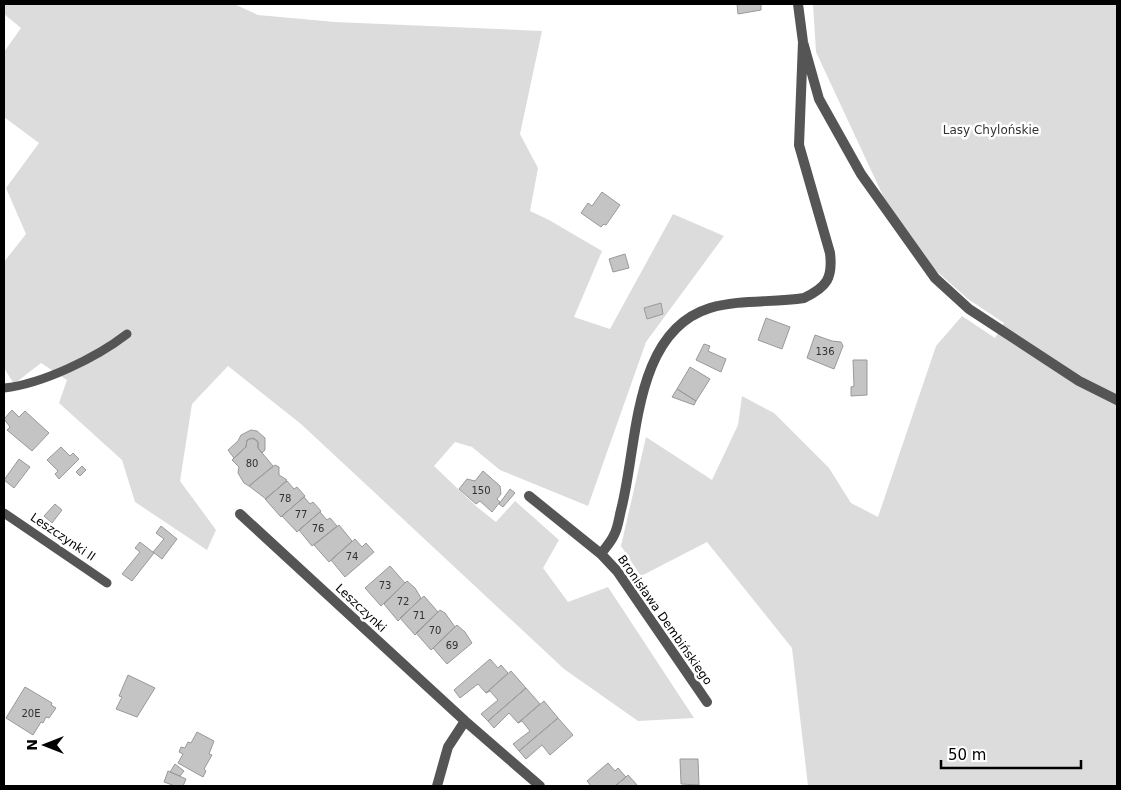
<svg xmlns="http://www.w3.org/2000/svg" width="1121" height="790" font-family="'DejaVu Sans',sans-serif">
<rect width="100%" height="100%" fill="#fff"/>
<path fill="#dcdcdc" d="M4,4h230l24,11 77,7 207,9 -22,103 18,34 -8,43 19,9 53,31 -28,66 36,12 63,-115 51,22 -78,106 -58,164 -88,-36 -28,-23 -17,-5 -21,24 43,41 19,15 19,-21 44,39 -16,28 25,34 40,-15 86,131 -56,3 -74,-52 -263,-245 -73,-58 -36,38 -12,77 36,49 -9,20 -72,-48 -13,-42 -63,-57 8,-23 -26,-17 -27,21 -10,-16v-106l22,-28 -20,-46 33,-45 -35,-26v-65l17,-24 -17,-14z
M813,4h304v782h-309l-16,-138 -85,-106 -66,34 -20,-30 25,-109 66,43 26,-55 4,-29 32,17 55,55 22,35 27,14 58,-171 26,-30 33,22 9,-15 -36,-24 -35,-31 -49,-70 -68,-146z"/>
<path fill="#c4c4c4" stroke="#999" d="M737,4h24v6l-23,4z
M602,192l18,13 -14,20 -2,-1 -3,3 -20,-14 7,-10 4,3z
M625,254l4,14 -16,4 -4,-13z
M661,303l2,11 -16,5 -3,-11z
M766,318l24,9 -8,22 -24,-9z
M815,335l17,6 9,1 2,4 -9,23 -27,-11z
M704,344l6,2 -2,5 18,8 -5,13 -25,-12z
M853,360h14v35l-16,1v-9l3,-1z
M690,367l20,12 -14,22 -19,-12z
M677,389l19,12 -2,4 -22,-8z
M12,410l7,7 6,-6 24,22 -17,18 -25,-21 3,-3 -6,-8z
M251,430l6,1 8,7v12l-3,3 -4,-5v-7l-7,-3 -4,2 -1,7 -12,11 -6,-8 10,-9 3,-6z
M254,438l4,5v5l15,18 -24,20 -5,-3 -6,-10 1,-6 -7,-7 14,-13 1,-7z
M61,447l9,9 3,-3 6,6 -20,20 -4,-5 3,-3 -11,-11z
M19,459l11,8 -16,21 -10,-8z
M275,465l4,2v8l8,5 -21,19 -17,-13z
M82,466l4,4 -6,6 -4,-4z
M483,471l17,15 1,8 -4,5 3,3 -8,10 -12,-11 -4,3 -17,-15 8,-10 8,2z
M287,481l7,8 3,-2 8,9 -24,21 -16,-18z
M510,489l5,4 -12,14 -4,-3z
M304,497l6,7 3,-2 8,9 -24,21 -15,-16z
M55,504l7,6 -10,13 -8,-7z
M320,512l7,8 3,-2 7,8 -25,20 -13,-16z
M339,525l13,16 -23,21 -15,-17z
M161,526l16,13 -15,20 -9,-7 11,-13 -8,-6z
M355,539l7,8 4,-4 8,9 -29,25 -14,-17z
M140,542l14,11 -22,28 -10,-7 18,-22 -5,-4z
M390,566l15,17 -24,23 -16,-18z
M407,581l8,7 6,10 -23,23 -14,-17z
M424,596l14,16 -23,23 -15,-17z
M440,610l5,3 10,14 -24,23 -15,-17z
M457,625l8,7 7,11 -25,21 -14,-16z
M490,659l8,9 3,-3 7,8 -22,20 -8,-9 -18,14 -6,-8z
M511,671l15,17 -38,33 -7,-7 17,-14 -8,-9 -4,2z
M128,675l27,13 -18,29 -21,-8 6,-12 -3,-1z
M25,687l27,16 -1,2 5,3 -7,10 -3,-1 -3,6 -2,-1 -8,13 -27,-17z
M526,688l14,16 -22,19 -9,-10 -15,15 -6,-7z
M544,701l14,17 -39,33 -6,-7 17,-13 -8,-10 -4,2z
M558,718l15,17 -23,20 -8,-10 -16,14 -7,-8z
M197,732l17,9 -5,13 3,1 -8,14 2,2 -3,6 -25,-14 5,-9 -4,-2 2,-5 4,1 3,-6 3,1z
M680,759h18l1,26 -18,-1z
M608,763l7,8 3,-3 8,9 -11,9h-24l-4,-5z
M175,764l9,7 -4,5 -10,-4z
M168,771l18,8 -3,7h-8l-11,-4z
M628,775l10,11h-23l11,-9z"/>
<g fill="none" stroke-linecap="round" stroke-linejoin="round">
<path stroke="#555" stroke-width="9" d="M4,388c38,-4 92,-30 123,-54
M4,513l103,70"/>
<path stroke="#555" stroke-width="10" d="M798,4l5,38 16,57 42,75 74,104 34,31 110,72 38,19
M529,496l72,58 16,17 90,131
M240,514l225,207 75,65
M601,554c4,-6 10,-12 13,-19 4,-7 5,-17 7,-25 17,-64 11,-178 89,-202 30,-9 63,-5 94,-10 23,-11 29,-20 26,-45l-31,-108 4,-103
M437,786l11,-39 17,-26"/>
</g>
<g text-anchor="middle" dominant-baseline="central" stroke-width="5" stroke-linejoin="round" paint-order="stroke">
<g font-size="10" fill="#313131">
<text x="825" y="351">136</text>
<text x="252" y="463">80</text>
<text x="481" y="490">150</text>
<text x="285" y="498">78</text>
<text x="301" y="514">77</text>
<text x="318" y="528">76</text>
<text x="352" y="556">74</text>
<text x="385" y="585">73</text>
<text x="403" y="601">72</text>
<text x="419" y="615">71</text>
<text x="435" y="630">70</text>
<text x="452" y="645">69</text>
<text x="31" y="713">20E</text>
</g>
<g font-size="12" fill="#333" stroke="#fff">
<text x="991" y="130">Lasy Chylońskie</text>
</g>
<g font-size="12" fill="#000" stroke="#fff">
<text transform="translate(63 537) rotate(34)">Leszczynki II</text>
<text transform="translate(361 608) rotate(43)">Leszczynki</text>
<text transform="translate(665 620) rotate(55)">Bronisława Dembińskiego</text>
</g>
</g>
<rect width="1121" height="790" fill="none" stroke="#000000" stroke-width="10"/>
<g transform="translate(45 745) rotate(270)" stroke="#ffffff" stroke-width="4" paint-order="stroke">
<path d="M0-4L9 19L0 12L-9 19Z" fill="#000000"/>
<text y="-8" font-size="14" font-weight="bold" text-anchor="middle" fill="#000000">N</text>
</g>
<path d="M941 760v8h140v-8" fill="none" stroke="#000000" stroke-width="2.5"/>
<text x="948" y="760" font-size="15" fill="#000000" stroke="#ffffff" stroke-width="4" paint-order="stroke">50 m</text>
</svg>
